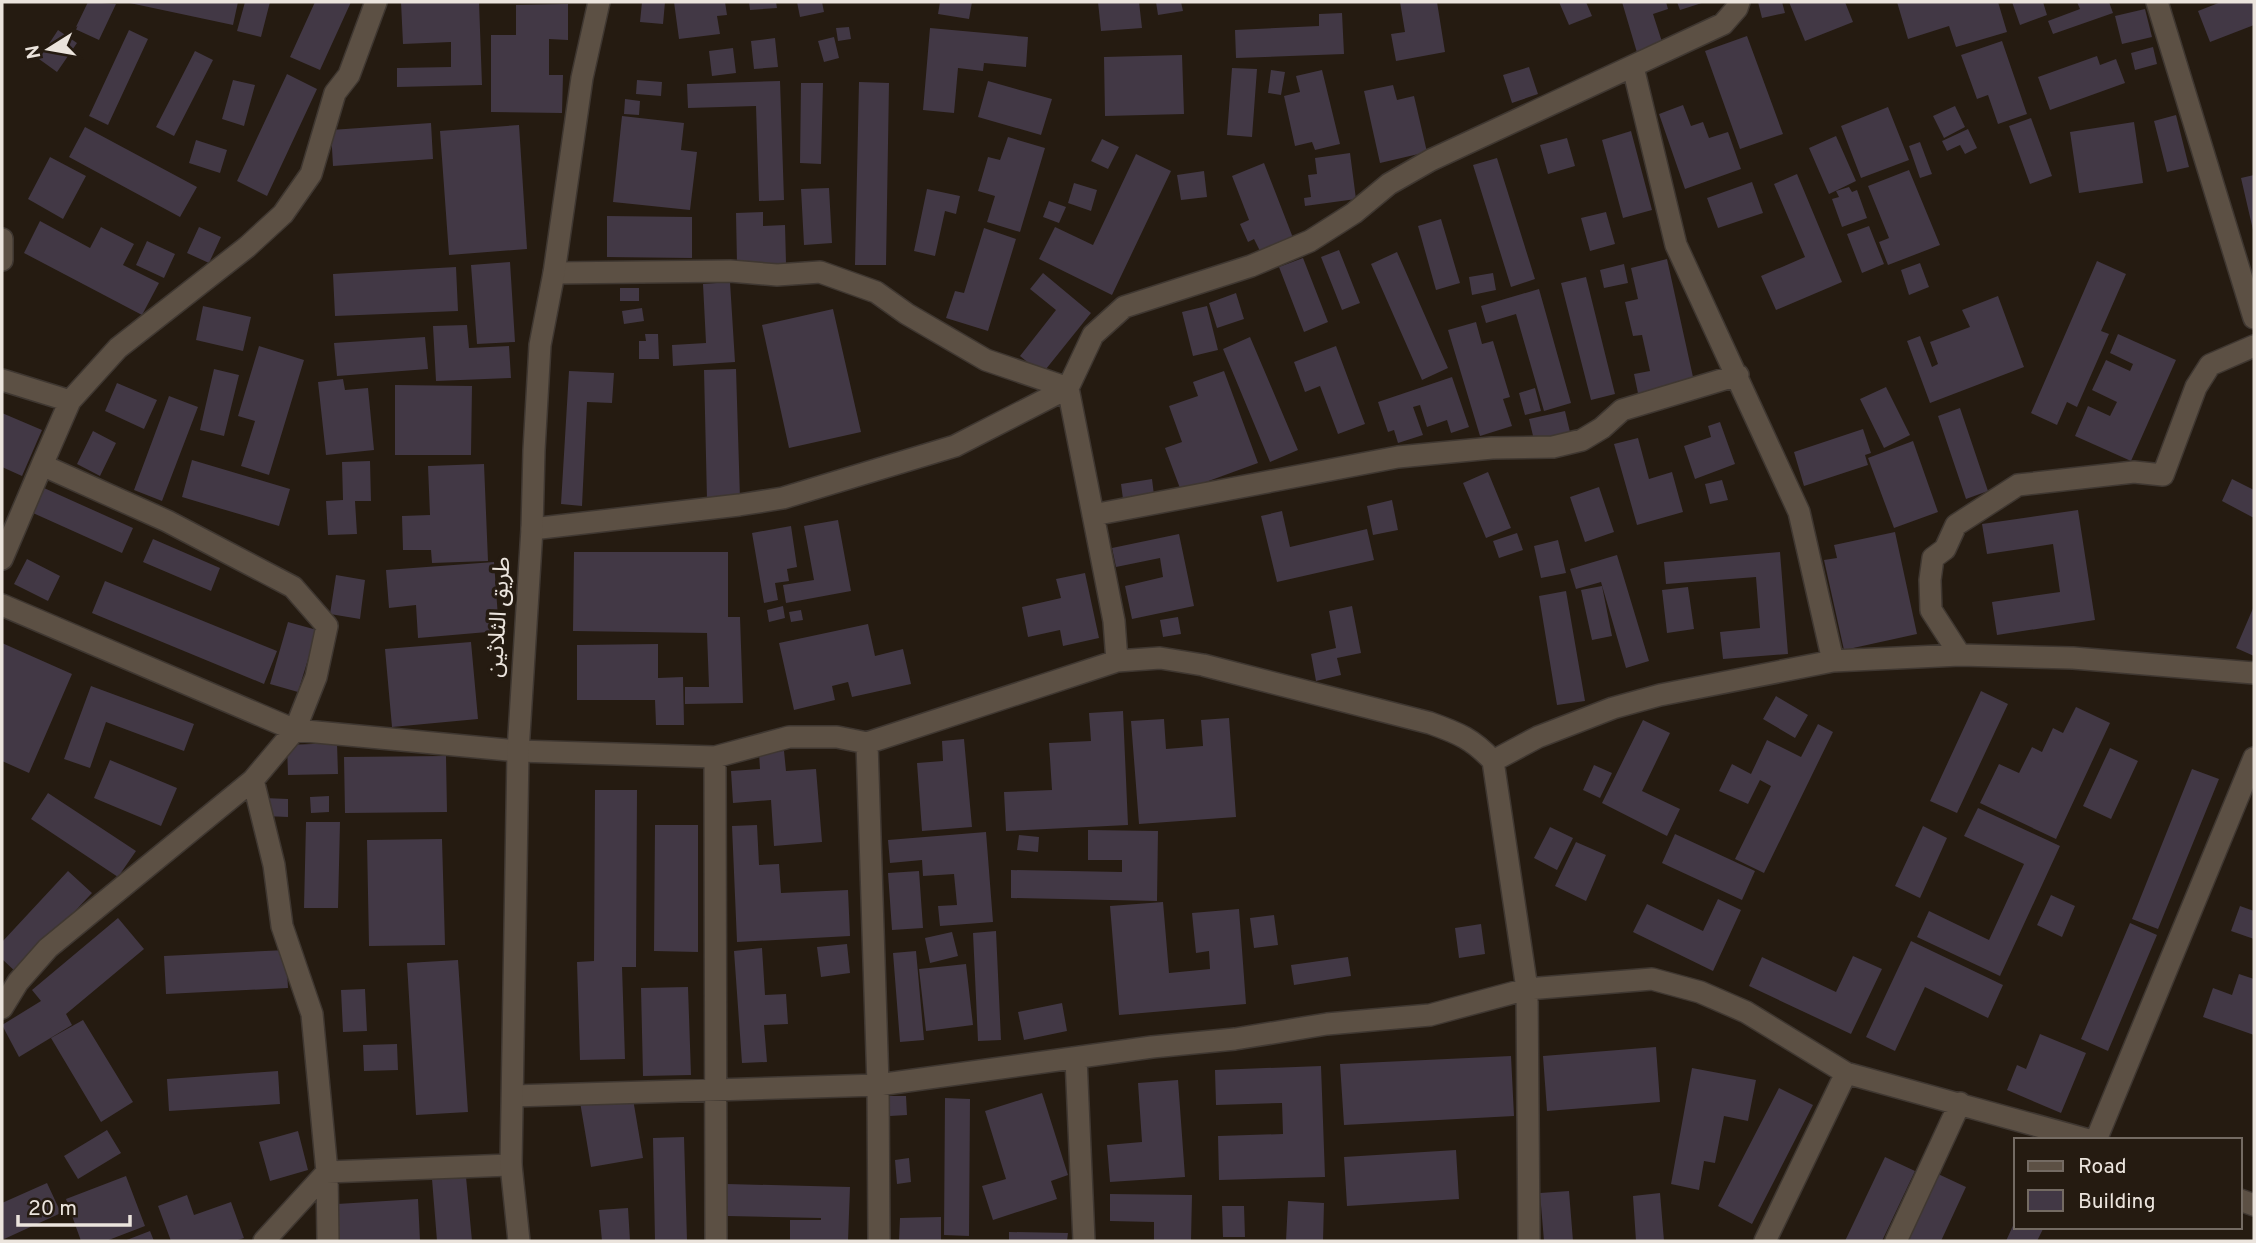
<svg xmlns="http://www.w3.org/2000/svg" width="2256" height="1243" font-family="Overpass,'Noto Sans Arabic',sans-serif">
<rect width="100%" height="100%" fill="#251b11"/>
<path fill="#423845" d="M88,2l28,2 -17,36 -24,-11z
M125,2h113l-5,23z
M245,2h25l-9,35 -24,-6z
M315,2h36l-31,68 -30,-13z
M401,2h78l3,83 -85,2v-19l54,-1v-25l-48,2z
M642,2h23l-2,22 -23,-2z
M674,2h51l2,13 -10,1 3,18 -41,5z
M749,2h27l1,6 -27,2z
M797,2h25l2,10 -24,5z
M940,2h32l-3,17 -31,-5z
M1098,2h41l3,26 -41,3z
M1156,2h25l2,9 -25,4z
M1400,2h37l8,50 -49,9 -5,-27 14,-2z
M1559,2h27l6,14 -23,9z
M1622,2h44l2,7 -15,5 11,34 -26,8z
M1677,2h28l-25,8z
M1758,2h24l3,11 -23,5z
M1789,2h56l8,20 -48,19z
M1897,2h101l9,30 -51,15 -7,-21 -41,13z
M2012,2h31l4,13 -27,10z
M2077,2h32l4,11 -60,21 -5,-13 32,-12z
M2221,2h33v23l-44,17 -12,-31z
M568,4v36l-19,-1v36h14l-1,38 -71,-1v-77h25v-30z
M2145,9l7,28 -30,7 -7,-28z
M1342,13l2,41 -108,4 -1,-28 84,-4v-12z
M849,27l2,12 -13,2 -2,-13z
M930,28l98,9 -2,30 -42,-4 -1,8 -25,-3 -4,45 -31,-3z
M58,30l19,13 -20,29 -18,-13z
M129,30l19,9 -40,86 -19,-9z
M1747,36l36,98 -43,15 -35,-98z
M834,37l5,21 -15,4 -6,-21z
M775,38l3,29 -24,2 -3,-28z
M2002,41l25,73 -29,10 -10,-29 -11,4 -16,-44z
M2153,47l4,17 -22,6 -4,-17z
M733,48l3,25 -24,3 -3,-25z
M195,51l18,9 -39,76 -18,-9z
M1182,55l2,59 -79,2 -1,-59z
M2097,56l3,9 16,-6 9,24 -75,27 -12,-33z
M1529,67l9,27 -26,9 -9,-28z
M1232,68l25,1 -5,68 -25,-2z
M1271,70l14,2 -4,23 -13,-2z
M1322,70l18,74 -25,6 -3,-8 -17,4 -11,-50 16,-4 -4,-16z
M287,74l30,15 -50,107 -30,-15z
M233,80l22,5 -11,41 -22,-7z
M637,80l25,2 -1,14 -25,-2z
M780,81l4,119 -25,1 -3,-95 -68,2 -1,-24z
M988,81l64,18 -11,36 -63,-18z
M859,82l30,1 -3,182h-31z
M801,83h22l-2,81 -21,-1z
M1393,85l4,15 17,-4 13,56 -47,11 -16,-72z
M625,99l15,2 -1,14 -15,-1z
M1683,105l8,21 12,-4 6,16 19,-6 13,37 -56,20 -26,-75z
M1955,106l10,21 -21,11 -11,-22z
M1888,107l21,53 -48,18 -20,-52z
M2176,115l13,52 -22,5 -13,-51z
M622,116l62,7 -3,27 16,2 -7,58 -77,-8z
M2031,118l21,58 -22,8 -21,-58z
M2134,122l9,61 -64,10 -9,-61z
M431,123l2,36 -100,7 -2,-36z
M519,125l8,124 -78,6 -9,-124z
M85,127l112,60 -17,30 -111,-60z
M1968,129l9,19 -12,6 -5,-9 -13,6 -5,-10z
M1631,131l21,79 -29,8 -21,-78z
M1836,136l20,45 -27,13 -20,-46z
M1008,137l37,11 -25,84 -33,-10 8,-26 -17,-5 10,-34 12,3z
M1567,138l8,28 -27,8 -8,-29z
M1102,139l17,8 -11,22 -17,-8z
M196,140l31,10 -7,23 -31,-10z
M1920,142l12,32 -12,4 -11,-32z
M1350,153l6,46 -51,7 -1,-8 7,-1 -3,-22 9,-1 -2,-16z
M1136,154l35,17 -59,124 -73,-36 16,-32 38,18z
M50,157l36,19 -23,43 -35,-20z
M1497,158l38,121 -24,8 -38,-122z
M1264,163l31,80 -33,12 -8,-16 -6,3 -8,-18 9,-4 -17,-44z
M1909,170l31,75 -52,20 -9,-23 10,-4 -21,-52z
M1204,171l3,26 -26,3 -4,-25z
M1797,174l45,108 -66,28 -15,-34 44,-19 -31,-73z
M2254,175v55h-1l-12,-52z
M1752,182l11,31 -45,15 -11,-30z
M1074,183l23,7 -6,21 -23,-8z
M1849,187l3,5 5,-2 10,28 -25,9 -10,-28 7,-2 -3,-6z
M829,188l3,55 -28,2 -3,-56z
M927,189l33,7 -4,18 -11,-3 -10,45 -21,-5z
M1049,201l17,6 -7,16 -16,-6z
M763,212v14l22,-1 1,38 -49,1 -1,-51z
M1606,212l9,32 -25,7 -9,-33z
M607,216l85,1v41l-85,-1z
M1441,219l19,64 -24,7 -18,-64z
M40,221l50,27 11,-21 33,17 -11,21 36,18 -17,32 -118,-62z
M1869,226l15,38 -22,9 -15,-39z
M199,227l22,10 -12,26 -22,-10z
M984,228l32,11 -28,92 -42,-13 9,-27 9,2z
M147,241l28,13 -11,24 -28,-13z
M1339,250l21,53 -18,7 -21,-53z
M1397,252l51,116 -26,12 -51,-116z
M1303,258l25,64 -24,10 -25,-65z
M1667,259l28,127 -56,12 -5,-24 16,-3 -8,-36 -9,1 -8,-34 13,-3 -7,-31z
M2097,261l29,13 -25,57 8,3 -32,73 -10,-5 -10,23 -26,-12z
M510,262l5,80 -38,2 -6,-79z
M1920,263l9,24 -20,8 -8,-25z
M1624,264l4,19 -24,5 -4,-18z
M456,267l2,44 -123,5 -2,-42z
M1043,273l48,40 -49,61 -22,-18 36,-46 -26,-21z
M1493,273l3,17 -24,5 -3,-18z
M1586,277l29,117 -24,6 -30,-117z
M730,282l5,80 -62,4 -1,-21 34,-2 -3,-59z
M620,288h19v13h-19z
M1539,289l32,114 -27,8 -28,-97 -30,9 -5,-17z
M1236,293l8,26 -27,9 -8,-25z
M1998,296l26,71 -94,36 -23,-62 13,-5 12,31 6,-3 -8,-22 40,-15 -8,-17z
M203,306l48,11 -8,34 -47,-11z
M1207,306l11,44 -25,6 -11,-44z
M642,308l2,13 -20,3 -2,-13z
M833,309l28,123 -72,16 -27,-123z
M1476,322l6,22 11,-3 17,56 -7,2 9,27 -32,10 -32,-106z
M467,325l2,23 40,-2 2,32 -75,3 -3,-55z
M645,334h13l1,25h-20v-18h7z
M2118,334l58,26 -45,101 -56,-25 13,-30 22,10 7,-14 -25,-12 14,-30 24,11 3,-7 -23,-11z
M425,337l3,32 -91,7 -3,-33z
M1250,337l48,113 -28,12 -47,-113z
M259,346l45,14 -35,115 -28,-9 14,-45 -17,-5z
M1336,346l29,78 -27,10 -18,-48 -15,6 -11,-30z
M214,369l25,6 -15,61 -24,-6z
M736,369l4,130 -33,1 -3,-130z
M569,371l45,2 -2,30 -25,-1 -5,104 -21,-2z
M1224,371l34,92 -77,28 -16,-43 17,-6 -13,-36 29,-10 -5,-14z
M1452,377l17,50 -18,6 -4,-13 -20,7 -7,-22 -7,2 10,28 -25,8 -4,-13 -6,2 -10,-30z
M343,379l2,11 23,-2 6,62 -48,5 -8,-73z
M117,383l40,17 -13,29 -39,-18z
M395,385l77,1 -1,69h-76z
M1886,387l24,48 -26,13 -24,-49z
M1535,388l6,23 -16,4 -6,-22z
M169,396l29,11 -36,94 -28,-11z
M1960,408l28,83 -22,8 -28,-83z
M1565,411l5,21 -36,8 -5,-21z
M2,413l40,17 -20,46 -20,-9z
M1720,422l15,42 -40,15 -11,-33 27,-9 -3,-11z
M1863,429l8,24 -6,2 3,10 -64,21 -10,-34z
M93,431l23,12 -16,33 -23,-12z
M1638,438l11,41 23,-7 11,40 -46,13 -23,-81z
M1913,441l25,71 -44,16 -26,-70z
M192,460l98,29 -11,37 -97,-29z
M370,461l1,40h-16l2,33 -29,1 -2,-34 17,-1 -1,-38z
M484,464l4,97 -56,2 -1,-13h-28l-1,-34 28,-1 -2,-49z
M1488,472l23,56 -25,10 -23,-55z
M1152,479l2,16 -31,4 -2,-15z
M2232,479l22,11v28l-32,-17z
M1722,480l6,20 -18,4 -5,-20z
M1599,487l15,45 -29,10 -15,-45z
M44,488l89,40 -11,25 -89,-40z
M1392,500l6,30 -25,5 -6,-29z
M2078,510l17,110 -98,15 -5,-33 68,-10 -7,-48 -66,10 -5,-30z
M1282,511l8,36 77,-18 7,31 -97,22 -16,-66z
M838,520l13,71 -65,12 -3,-18 31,-5 -10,-54z
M791,526l6,41 -10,2 2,12 -14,2 3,17 -14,3 -12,-70z
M1895,532l22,102 -73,16 -20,-90 13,-2 -3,-13z
M1517,533l6,17 -24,8 -6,-17z
M1179,534l15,72 -62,13 -7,-33 38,-9 -3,-19 -44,9 -4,-19z
M153,539l67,29 -9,23 -68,-29z
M1558,540l8,33 -25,5 -7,-32z
M574,552h154v65h12l3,86 -58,1v-17h24l-2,-54 -134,-2z
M1780,552l8,102 -65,5 -3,-27 40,-4 -4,-51 -90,7 -2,-22z
M1617,555l32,106 -23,7 -25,-86 -25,7 -6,-20z
M27,559l33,17 -12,25 -34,-17z
M494,562l5,69 -81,7 -2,-33 -27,3 -3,-38z
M1085,573l14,65 -36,8 -3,-16 -32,7 -6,-30 39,-9 -5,-19z
M336,575l29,5 -5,39 -30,-5z
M105,581l172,70 -13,33 -172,-71z
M1602,586l10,50 -20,4 -11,-50z
M1688,587l6,42 -27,4 -5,-43z
M1566,591l19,110 -28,4 -18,-109z
M783,606l2,12 -16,4 -2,-12z
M1352,606l9,47 -24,5 4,17 -25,6 -5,-27 25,-6 -7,-37z
M2254,606v50l-18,-8z
M801,610l2,10 -12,2 -2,-10z
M1178,617l3,17 -18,3 -3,-17z
M288,622l29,8 -19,62 -28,-8z
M868,624l7,32 28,-7 8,35 -59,13 -4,-15 -16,4 3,14 -41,10 -15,-67z
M471,642l7,77 -86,8 -7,-78z
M2,643l70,31 -43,99 -27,-12z
M658,644v34l25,-1 1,48h-28l-1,-25h-78v-55z
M91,686l103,38 -10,27 -78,-29 -16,46 -26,-9z
M1981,691l27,13 -51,109 -27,-12z
M1776,696l32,19 -13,23 -32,-19z
M2076,707l34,16 -54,116 -76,-36 19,-39 20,9 13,-26 10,5 11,-24 10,5z
M1123,711l5,114 -122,6 -2,-39 48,-2 -3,-47 42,-2 -2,-28z
M1229,718l7,99 -97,7 -8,-103 33,-2 2,30 37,-3 -2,-26z
M1643,720l27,13 -28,58 38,18 -13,27 -65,-33z
M1818,724l15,8 -69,141 -29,-14 36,-73 -11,-6 -12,24 -29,-13 13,-27 19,10 16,-34 34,17z
M964,739l8,88 -50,4 -5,-68 26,-2 -1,-20z
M337,743l1,31 -50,1 -1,-30z
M2110,748l28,13 -27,58 -28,-13z
M784,751l2,20 30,-2 6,73 -48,4 -3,-46 -38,3 -2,-32 29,-2 -1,-16z
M446,756l1,56 -102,1 -1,-56z
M110,760l67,28 -16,38 -67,-28z
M1594,765l18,8 -12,25 -17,-8z
M2192,769l27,10 -61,150 -26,-10z
M595,790h42l-1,177h-14l3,92 -45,1 -3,-98 17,-1z
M48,793l88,58 -18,26 -87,-58z
M329,796v16l-18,1 -1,-16z
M264,798l24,1v18l-24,-1z
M1978,808l82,38 -60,130 -83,-39 12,-26 60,29 35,-76 -60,-28z
M306,822h34l-2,86h-34z
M655,825h43v127l-44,-1z
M757,825l2,40 20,-1 2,29 67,-3 2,46 -113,6 -5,-116z
M1923,826l24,12 -27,60 -25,-12z
M1550,827l23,11 -16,32 -23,-12z
M1088,830l70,1 -1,70 -146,-3v-28l111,2v-12h-34z
M986,832l7,90 -53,4 -2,-20 19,-1 -3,-31 -31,2 -1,-16 -32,3 -2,-23z
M1675,834l80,37 -13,29 -80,-37z
M1019,835l20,2 -1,15 -21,-2z
M442,839l3,106 -76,1 -2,-106z
M1576,842l30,13 -20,46 -31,-15z
M68,871l24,22 -75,80 -15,-14v-17z
M919,871l4,57 -31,2 -4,-57z
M2051,895l24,11 -13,31 -25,-12z
M1718,899l23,11 -28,61 -80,-39 14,-28 56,27z
M1163,902l6,71 41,-4 -1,-18 -13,2 -4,-40 47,-4 7,95 -127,11 -9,-109z
M2240,906l14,5v28l-23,-8z
M1274,915l4,30 -24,3 -4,-30z
M118,918l26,31 -78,65 6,11 -53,32 -17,-32 39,-24 -9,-11z
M2130,923l27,12 -49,116 -27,-12z
M1481,924l4,30 -26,4 -4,-30z
M996,931l5,109 -23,1 -5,-108z
M952,932l6,24 -28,7 -5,-25z
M1911,941l92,44 -15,33 -63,-31 -30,64 -29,-14z
M847,944l3,29 -29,4 -4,-30z
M762,948l3,47 21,-1 2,30 -24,1 3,37 -25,1 -8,-112z
M286,950l2,38 -122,6 -2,-38z
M916,951l8,89 -24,2 -7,-89z
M1853,956l29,13 -31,65 -102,-48 13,-29 74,35z
M1348,957l3,19 -57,9 -3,-20z
M458,960l10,152 -52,3 -9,-152z
M966,964l7,61 -47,6 -7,-62z
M2239,974l15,5v56l-51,-18 10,-29 19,7z
M688,987l3,88 -48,1 -2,-88z
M365,989l2,42 -24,1 -2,-42z
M1062,1003l5,28 -43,9 -6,-28z
M83,1020l50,82 -32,20 -50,-84z
M2040,1034l46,19 -25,60 -54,-23 10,-25 9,4z
M397,1044l1,26 -34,1 -1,-26z
M1656,1047l4,55 -113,9 -4,-55z
M1511,1056l3,60 -170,9 -4,-61z
M1321,1066l4,111 -106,3 -1,-44 65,-2 -1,-31 -66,2 -1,-35z
M1692,1068l64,12 -8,41 -24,-5 -9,47 -11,-2 -5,29 -28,-6z
M278,1071l2,33 -111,7 -2,-32z
M1178,1080l7,97 -75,5 -3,-37 35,-3 -4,-59z
M1779,1088l34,17 -61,119 -34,-18z
M632,1093l11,65 -52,9 -11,-65z
M1042,1093l26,82 -17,6 6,18 -64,21 -11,-34 24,-7 -21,-68z
M889,1096h17l1,19 -17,1z
M945,1098l25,1 -1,137 -25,-1z
M107,1130l14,23 -43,26 -14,-23z
M298,1131l10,39 -38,11 -11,-39z
M684,1137l3,104h-32l-2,-103z
M1456,1150l3,49 -112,7 -3,-49z
M1885,1157l30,14 -33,70h-37z
M909,1158l2,24 -14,2 -2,-24z
M1936,1173l30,14 -25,54h-37z
M126,1176l19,50 -39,15h-25l-15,-42z
M466,1177l6,64h-35l-5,-62z
M47,1183l14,30 -59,27v-37z
M727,1184l123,3 -2,54h-58v-21h31v-2l-94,-2z
M1569,1191l4,50h-29l-4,-48z
M1660,1193l4,48h-28l-3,-45z
M1110,1194l82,1 -1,46h-37v-19l-44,-1z
M187,1195l7,20 37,-13 13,36 -9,3h-64l-13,-35z
M418,1199l2,42h-81l-2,-37z
M1288,1201l36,2 -1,38h-37z
M1222,1206h22l1,31h-22z
M628,1208l2,33h-28l-3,-31z
M941,1217v24h-42l1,-23z
M2016,1219v8h28l-7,14h-31z
M150,1231l4,10h-30z
M1009,1232l59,1 -1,8h-58z"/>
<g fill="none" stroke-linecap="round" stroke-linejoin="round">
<defs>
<path id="street" d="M2157,2l97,316
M1633,67l43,178 123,267 34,149
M2,239v21
M554,273l176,-2 47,4 43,-3 56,20 31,22 79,46 82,28 46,233 3,40
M2,380l68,21 -28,64 125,56 126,66 34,39 -11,51 -21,53 -42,50 -205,168 -30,34 -16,26
M70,401l48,-53 129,-101 36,-33 28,-40 24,-81 14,-18 27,-73
M1093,515l305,-58 94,-9 61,-1 29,-7 20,-12 20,-18 116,-35
M532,529l207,-24 44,-7 172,-52 113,-58 25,-53 31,-28 127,-41 59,-25 44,-28 35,-29 42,-24 292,-136 14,-16 2,-6
M2,559l40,-94
M2,605l293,125 223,21 197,6 74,-20h48l30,6 250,-82 43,-3 43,7 227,58c28,10 43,16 63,38l45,-24 75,-29 47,-13 173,-34 127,-6 113,3 181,15
M1960,655l-29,-45 -1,-30 3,-22 12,-9 11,-24 62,-40 116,-13 29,3 33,-88 14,-22 44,-19
M867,743l11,342 1,156
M715,757l1,484
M1493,761l34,228 2,252
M253,780l21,85 8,61 30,88 15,158 1,69
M1076,1058l8,183
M513,1096l365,-11 274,-38 83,-8 92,-15 103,-9 97,-26 125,-10 48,13 46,20 100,61 243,67
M2096,1140l158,-382
M2240,1200l14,5
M264,1241l63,-69 184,-7
M1765,1241l81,-168
M1896,1241l64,-138"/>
<path id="secondary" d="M519,1241l-8,-76 7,-414 14,-222 2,-79 6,-105 14,-72 28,-195 17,-76"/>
</defs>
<use href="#street" stroke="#3f3731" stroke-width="24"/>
<use href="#secondary" stroke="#3f3731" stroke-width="24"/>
<use href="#street" stroke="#5c5044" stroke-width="21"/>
<use href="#secondary" stroke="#5c5044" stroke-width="21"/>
</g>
<g text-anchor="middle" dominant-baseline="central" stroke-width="7" stroke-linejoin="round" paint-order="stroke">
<g font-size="23" fill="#ebe4dd" stroke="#251b11">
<text transform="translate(500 617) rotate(-86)">طريق الثلاثين</text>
</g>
</g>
<rect width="2256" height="1243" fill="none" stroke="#ebe4dd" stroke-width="7"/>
<rect x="2014" y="1138" width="228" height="91" fill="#251b11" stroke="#746b63" stroke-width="2"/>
<rect x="2028" y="1161" width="35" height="10" fill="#5c5044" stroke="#746b63" stroke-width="2"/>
<text x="2078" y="1173" font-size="21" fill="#ebe4dd">Road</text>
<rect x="2028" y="1190" width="35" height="21" fill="#423845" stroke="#746b63" stroke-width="2"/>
<text x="2078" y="1208" font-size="21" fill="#ebe4dd">Building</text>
<g transform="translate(49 49) rotate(259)" stroke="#251b11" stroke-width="5" paint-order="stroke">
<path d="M0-5L12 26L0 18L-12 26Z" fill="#ebe4dd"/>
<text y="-10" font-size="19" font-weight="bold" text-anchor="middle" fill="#ebe4dd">N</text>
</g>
<path d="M18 1215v10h112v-10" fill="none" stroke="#ebe4dd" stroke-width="3.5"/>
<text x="28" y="1215" font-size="21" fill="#ebe4dd" stroke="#251b11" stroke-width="5" paint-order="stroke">20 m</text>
</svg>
